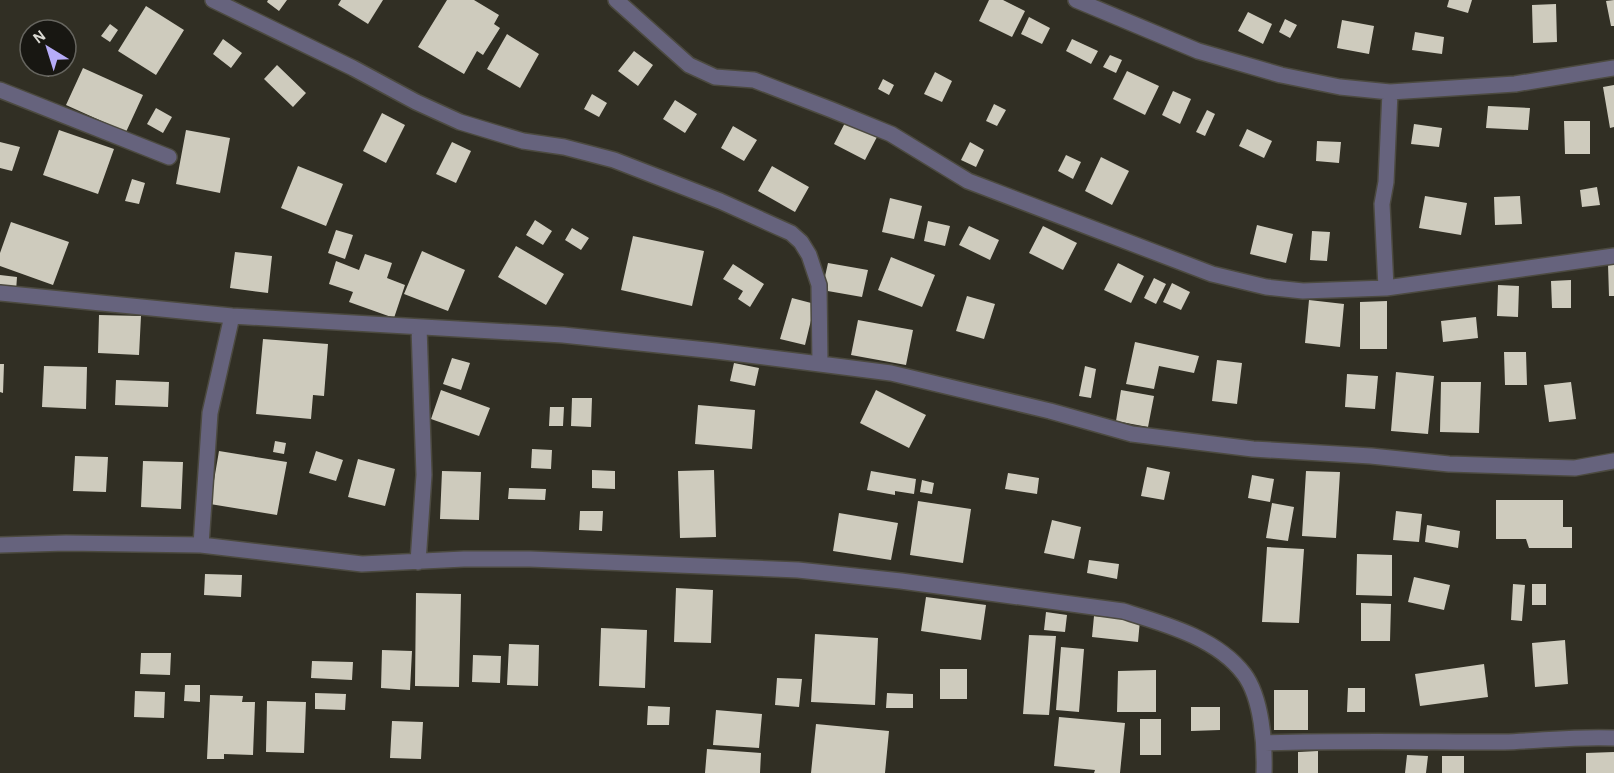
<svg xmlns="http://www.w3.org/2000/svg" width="1614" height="773" font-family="'Alegreya Sans',sans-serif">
<rect width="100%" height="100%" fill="#312f24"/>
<path fill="#cecbbd" d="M268,0h19l-8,11 -12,-9z
M341,0h42l-15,24 -30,-19z
M447,0h27l25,15 -5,9 6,4 -17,27 -6,-4 -13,23 -46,-27z
M989,0h14l22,11 -13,26 -33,-16z
M1449,0h23l-4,13 -21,-6z
M1614,0v26h-3l-5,-25z
M1556,4l1,38 -24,1 -1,-38z
M146,6l38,24 -28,45 -38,-24z
M1248,12l24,12 -9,20 -25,-13z
M1029,17l21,11 -8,16 -21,-10z
M1285,19l12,6 -7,13 -11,-6z
M1342,20l32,6 -5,28 -32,-6z
M110,24l8,6 -8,12 -9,-6z
M1415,32l29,5 -2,17 -30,-4z
M507,34l32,20 -19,34 -33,-19z
M223,39l19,14 -11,15 -18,-14z
M1072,39l26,12 -7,13 -25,-13z
M634,51l19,14 -15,21 -20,-15z
M1110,55l12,5 -6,13 -13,-6z
M277,65l29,28 -13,14 -29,-28z
M37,66h16l-4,11 -14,-5z
M83,68l60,27 -17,37 -60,-27z
M1127,71l32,15 -14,29 -32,-16z
M935,72l17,9 -10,21 -18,-8z
M883,79l11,6 -5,10 -11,-6z
M1614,85v42l-4,1 -7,-41z
M1173,91l18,8 -11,25 -18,-9z
M592,94l15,9 -8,14 -15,-8z
M675,100l22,14 -12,19 -22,-14z
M994,104l12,6 -9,16 -11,-5z
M1488,106l42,2 -2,22 -42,-2z
M156,108l16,9 -9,16 -16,-9z
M1207,110l8,4 -10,22 -9,-4z
M382,113l23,12 -19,38 -23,-12z
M847,119l31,16 -13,25 -31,-16z
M1564,121h26v33h-25z
M1414,124l28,4 -3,19 -28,-3z
M733,126l24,14 -13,21 -23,-13z
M1247,129l25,12 -8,17 -25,-12z
M59,130l55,19 -16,45 -55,-19z
M186,130l44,8 -10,55 -44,-9z
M1317,141l24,1 -2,21 -23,-2z
M0,142l20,5 -8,24 -12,-3z
M452,142l19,9 -15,32 -20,-9z
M970,142l14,8 -8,17 -15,-7z
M1066,155l15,7 -8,17 -15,-8z
M1101,157l28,14 -17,34 -27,-14z
M298,166l45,18 -17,42 -45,-18z
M772,166l37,21 -14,25 -37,-21z
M132,179l13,4 -6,21 -14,-3z
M1597,187l3,18 -18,2 -2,-17z
M1425,196l42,7 -6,32 -42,-7z
M1520,196l2,28 -27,1 -1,-28z
M890,198l32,8 -8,33 -32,-7z
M535,220l17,11 -9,14 -17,-10z
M928,221l22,5 -5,20 -21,-5z
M11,222l58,20 -16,43 -53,-19v-13z
M1257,225l36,9 -7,29 -36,-9z
M969,226l30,14 -9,20 -31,-15z
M1043,226l34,17 -14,27 -34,-17z
M572,228l17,10 -8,12 -16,-10z
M336,230l17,5 -8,24 -17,-6z
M1312,231l18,1 -3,29 -17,-1z
M633,236l71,15 -12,55 -71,-16z
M516,246l48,28 -18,31 -48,-28z
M422,251l43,19 -17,41 -44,-17z
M235,252l37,4 -4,37 -38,-5z
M365,254l27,9 -5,15 18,7 -11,33 -45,-16 4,-10 -24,-8 7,-23 23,9z
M891,257l44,18 -13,32 -44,-17z
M828,263l40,7 -6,27 -40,-7z
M1118,263l26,13 -13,27 -27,-13z
M1614,263v33h-5l-1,-32z
M733,264l31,20 -14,23 -12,-8 5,-8 -20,-12z
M0,275l17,2 -1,14 -16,-1z
M1154,278l12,6 -10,20 -12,-6z
M1571,280v28h-19l-1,-27z
M1172,283l18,9 -9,18 -18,-8z
M1498,285l21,1 -1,31 -21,-1z
M967,296l28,8 -11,35 -28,-8z
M792,298l23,6 -10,41 -25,-6z
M1309,300l35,4 -4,43 -35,-4z
M1387,301v48h-27v-47z
M99,315l42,1 -2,39 -41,-2z
M1476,317l2,21 -35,4 -2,-21z
M858,320l55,10 -7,35 -55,-10z
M263,339l65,5 -4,52 -11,-1 -2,24 -55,-5z
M1135,342l64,14 -5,17 -35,-7 -5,23 -28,-5z
M1504,352h22l1,33h-22z
M452,358l18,5 -9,27 -18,-6z
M1217,360l25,3 -5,41 -25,-3z
M734,363l25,5 -4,18 -25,-5z
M0,364h4l-1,29 -3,-1z
M44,366l43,1 -1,42 -44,-2z
M1085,366l11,3 -5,29 -12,-2z
M1396,372l38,4 -6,58 -37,-3z
M1347,374l31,2 -3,33 -30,-2z
M116,380l53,2 -1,25 -53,-2z
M1441,382h40l-2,51 -39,-1z
M1571,382l5,37 -27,3 -5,-37z
M441,390l49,18 -11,28 -48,-17z
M876,390l50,25 -17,33 -49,-25z
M1121,390l33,6 -6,31 -32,-6z
M572,398h20l-1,29 -20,-1z
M698,405l57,5 -3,39 -57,-5z
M550,407h14l-1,19h-14z
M275,441l11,2 -2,11 -11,-2z
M532,449l20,1 -1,19 -20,-1z
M219,451l68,11 -10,53 -67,-11z
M316,451l27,9 -7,21 -27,-8z
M75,456l33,1 -2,35 -33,-1z
M358,459l37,10 -10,37 -37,-9z
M143,461l40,1 -2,47 -40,-2z
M1147,467l23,5 -6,28 -23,-4z
M592,470l23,1v18l-23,-1z
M714,470l2,67 -36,1 -2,-67z
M442,471l39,1 -2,48 -39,-1z
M871,471l45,8 -2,15 -19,-3v4l-28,-5z
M1306,471l34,1 -4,66 -34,-2z
M1008,473l31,5 -2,16 -32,-5z
M1252,475l22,4 -4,23 -22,-4z
M922,480l12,3 -2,11 -12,-2z
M509,488l37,1 -1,11 -37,-1z
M1496,500h67v27h9v21h-43l-3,-9h-30z
M918,501l53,8 -8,54 -53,-8z
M1272,503l22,4 -6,34 -22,-3z
M580,511h23l-1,20 -23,-1z
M1396,511l26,3 -3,28 -26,-2z
M839,513l59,10 -7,37 -58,-9z
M1052,520l29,7 -7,32 -30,-6z
M1427,525l33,6 -2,17 -33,-6z
M1267,547l37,2 -5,74 -37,-1z
M1357,554l35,1v41l-36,-1z
M1089,560l30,4 -2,15 -30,-6z
M205,574l37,1 -1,22 -37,-2z
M1414,577l36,8 -6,25 -36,-8z
M1513,584l12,1 -3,36 -11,-1z
M1532,584h14v21h-14z
M676,588l37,2 -2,53 -37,-1z
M416,593l45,1 -2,93 -44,-1z
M926,597l60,8 -5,35 -60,-9z
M1361,603l30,1 -1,37h-29z
M1046,612l21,3 -2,17 -21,-2z
M1094,616l46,4 -2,22 -46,-5z
M601,628l46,2 -2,58 -46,-2z
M815,634l63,4 -3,67 -64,-3z
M1029,635l27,1 -7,79 -26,-1z
M1565,640l3,44 -33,3 -3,-44z
M509,644l30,1 -1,41 -31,-1z
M1061,647l23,2 -5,63 -23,-2z
M382,650l30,1 -2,39 -29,-2z
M141,653h30l-1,22 -30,-1z
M473,655l28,1 -1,27 -28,-1z
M312,661l41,1 -1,18 -41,-2z
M1484,664l4,33 -68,9 -5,-32z
M940,669h27v30h-27z
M1156,670v42h-39l1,-41z
M777,678l25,1 -3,28 -24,-2z
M185,685h15v17l-16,-1z
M1348,688h17v24h-18z
M1274,690h34v40h-34z
M135,691l30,1 -1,26 -30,-1z
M315,693l31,1 -1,16 -30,-1z
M887,693l26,1v14h-27z
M210,695l33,1 -1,6h13l-2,53 -29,-1v5h-17z
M267,701l39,1 -2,51 -38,-1z
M648,706l22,1 -1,18h-22z
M1191,707h29v23l-29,1z
M716,710l46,4 -3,34 -46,-3z
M1059,717l66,6 -5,50h-26l1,-3 -41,-4z
M1140,719h21v36h-21z
M392,721l31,1 -2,37 -31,-1z
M816,724l73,7 -4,42h-74z
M707,749l54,4 -1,20h-55z
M1318,751v22h-20v-21z
M1614,752v21h-28v-20z
M1407,755l21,1 -2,17h-21z
M1442,756h22v17h-22z"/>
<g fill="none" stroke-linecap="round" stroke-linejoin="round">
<defs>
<path id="minor" d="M213,0l140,68 63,34 44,20 63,19 41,6 50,13 106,41 71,32 10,9 8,13 10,30 1,79
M616,0l73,65 26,12 39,3 78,30 59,24 77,47 244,93 54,13 37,4 83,-3 228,-32
M1076,0l122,51 83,24 59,12 50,5 125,-8 99,-16
M0,90l169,67
M1386,288l-4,-84 4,-22 4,-90
M0,293l232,23 331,19 153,16 104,13 71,9 159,38 82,23 121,15 118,7 78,8 126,4 39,-7
M0,545l66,-2 135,2 161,19 102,-5h66l268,11 103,11 222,30c42,13 94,27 121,63 18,24 21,71 20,99
M201,545l9,-132 22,-97
M418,562l6,-87 -5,-148
M1265,743c80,-3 159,-1 239,-1 37,-1 73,-6 110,-4"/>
</defs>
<use href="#minor" stroke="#4c4a40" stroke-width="18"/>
<use href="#minor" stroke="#66637d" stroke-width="15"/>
</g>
<g transform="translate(48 48) rotate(322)"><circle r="28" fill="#181712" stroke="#66655f" stroke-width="1.5"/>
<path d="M0-4.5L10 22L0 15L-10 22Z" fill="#b6acf8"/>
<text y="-9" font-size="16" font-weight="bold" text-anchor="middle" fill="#dbdad3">N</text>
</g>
</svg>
